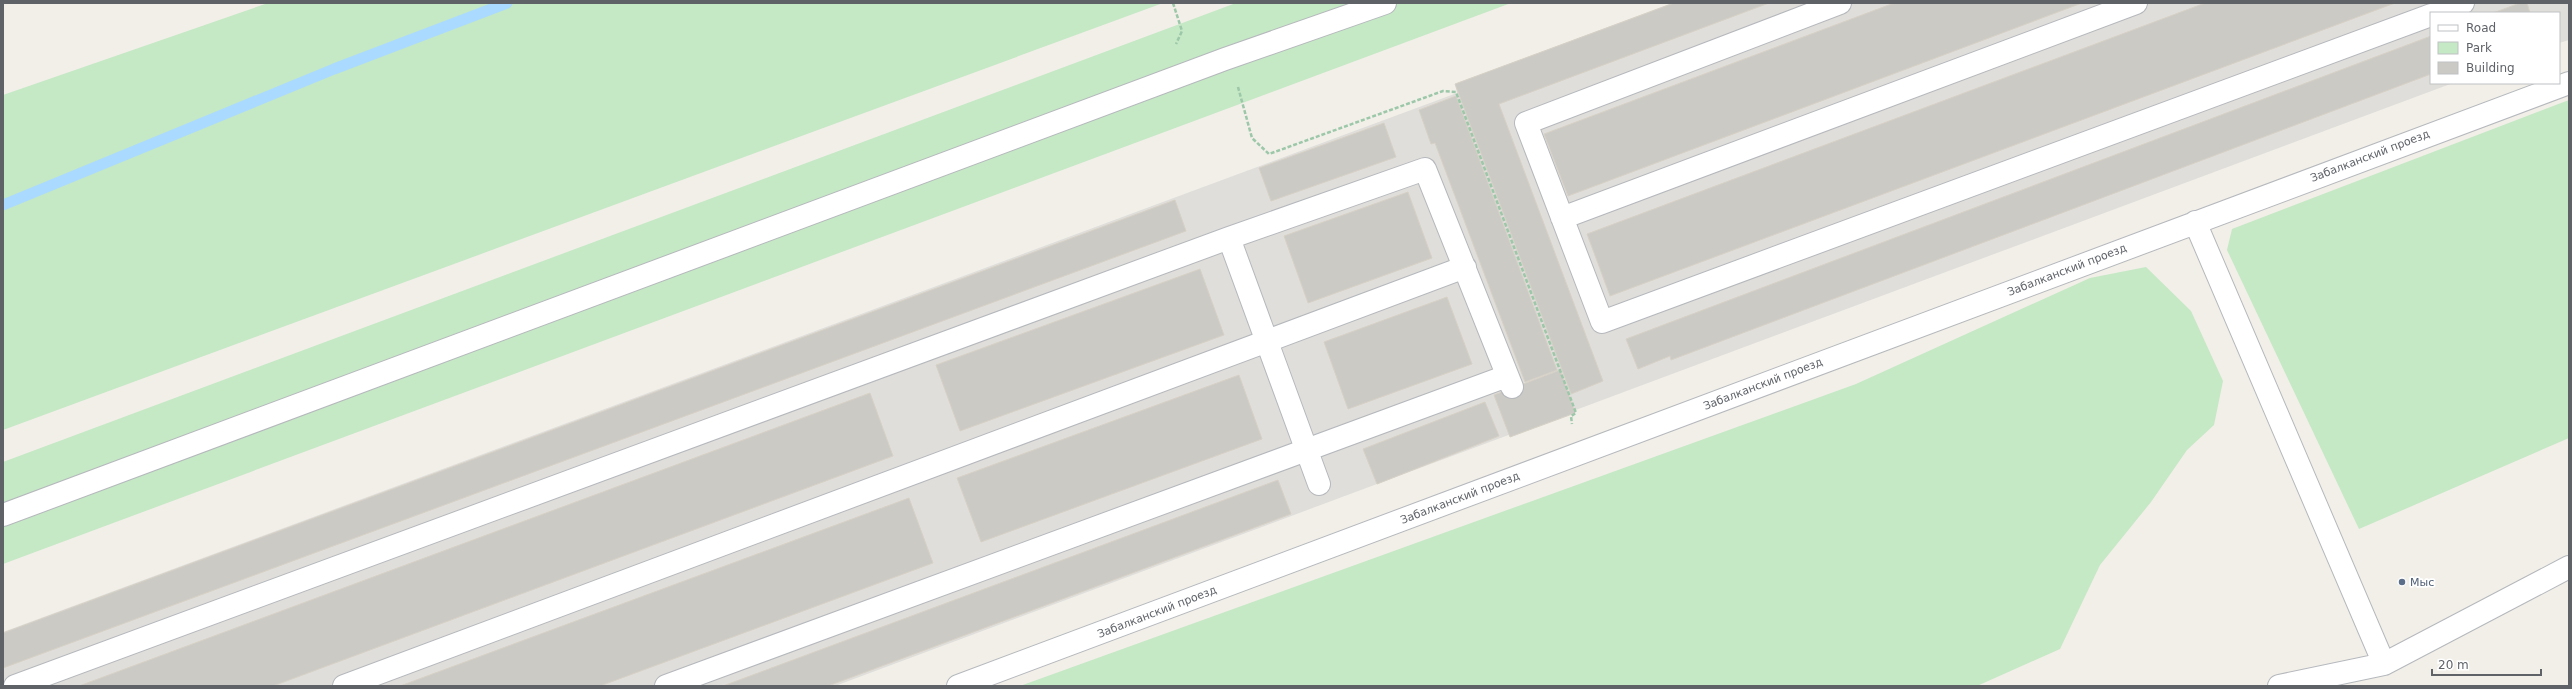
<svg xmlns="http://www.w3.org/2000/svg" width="2572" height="689" font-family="'DejaVu Sans',sans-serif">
<rect width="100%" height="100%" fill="#f1efe8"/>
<path fill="#e0deda" d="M1672,3h897v37l-10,3v-30h-128v70h22l-1618,603h-832v-54l1454,-539 -2,-9z"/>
<path fill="#c5e8c5" d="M268,3h895l-1160,427v-335z
M1236,3h275l-1508,561v-102z
M2569,100v338l-210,91 -132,-279 5,-21z
M2146,267l45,44 32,70 -9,44 -27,25 -36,52 -51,63 -40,84 -83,37h-957l836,-302 234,-106z"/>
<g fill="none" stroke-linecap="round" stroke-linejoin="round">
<path stroke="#aadaff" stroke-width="11" d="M3,205l331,-136 173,-66"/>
</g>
<path fill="#cccac5" stroke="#d6d1c6" d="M1674,3h95l-270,101 104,277 -32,13 -116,-310z
M1894,3h188l-514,193 -24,-62z
M2205,3h190l-785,293 -23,-62z
M2520,3h7l3,10h-37z
M2431,36v38l-760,286 -1,-4 -32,13 -12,-30z
M1456,96l101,274 -32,12 -90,-239 -4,1 -12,-34z
M1384,123l12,34 -125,44 -12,-33z
M1408,192l24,66 -124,45 -24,-67z
M1175,200l11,31 -1183,437v-35z
M1200,269l24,66 -264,96 -24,-66z
M1447,297l25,67 -124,45 -24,-67z
M1560,370l15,43 -65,24 -16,-42z
M1239,375l23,64 -281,103 -24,-64z
M870,393l23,63 -620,230h-194z
M1485,402l14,34 -122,48 -14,-35z
M1278,480l13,34 -463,172h-105z
M909,498l24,65 -333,123h-200z"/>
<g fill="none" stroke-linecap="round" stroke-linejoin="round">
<defs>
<path id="minor" d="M1840,3l-314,120 76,199 829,-307
M2436,13l27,-10
M1562,218l574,-215
M2195,222l189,442
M1229,238l90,246
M3,515l1222,-456 160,-56
M15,686l1214,-448 196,-69 87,218
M344,686l1121,-419
M666,686l841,-310
M958,686l1611,-603
M2279,686l105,-22 185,-97"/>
</defs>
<use href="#minor" stroke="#b5b8bc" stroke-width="24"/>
<path stroke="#9cc7a9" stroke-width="2.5" stroke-dasharray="4 2" stroke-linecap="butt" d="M1173,3l9,28 -6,13
M1238,87l14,51 17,16 174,-63 13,1 120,321 -5,3 1,8"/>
<use href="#minor" stroke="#fff" stroke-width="22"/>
</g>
<circle fill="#5c6f8a" stroke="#fff" stroke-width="1.5" cx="2402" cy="582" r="4"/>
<g text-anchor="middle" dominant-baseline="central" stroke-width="3.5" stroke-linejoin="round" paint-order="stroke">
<g font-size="11" fill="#5f6368" stroke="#fff">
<text transform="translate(2370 156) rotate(-21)">Забалканский проезд</text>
<text transform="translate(2067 270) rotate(-21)">Забалканский проезд</text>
<text transform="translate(1763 384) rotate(-21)">Забалканский проезд</text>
<text transform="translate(1460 498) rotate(-21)">Забалканский проезд</text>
<text transform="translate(1157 612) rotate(-21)">Забалканский проезд</text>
</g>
<g font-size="11" fill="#4e5e75" stroke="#fff" text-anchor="start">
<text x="2410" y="582">Мыс</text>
</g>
</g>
<rect width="2572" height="689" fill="none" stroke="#5f6368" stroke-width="8"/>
<rect x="2430" y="12" width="130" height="72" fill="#ffffff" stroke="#bfc1c3"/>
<rect x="2438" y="25" width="20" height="6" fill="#ffffff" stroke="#bfc1c3"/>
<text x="2466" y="32" font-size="12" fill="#5f6368">Road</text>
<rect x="2438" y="42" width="20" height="12" fill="#c5e8c5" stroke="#bfc1c3"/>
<text x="2466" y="52" font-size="12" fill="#5f6368">Park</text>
<rect x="2438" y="62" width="20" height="12" fill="#cccac5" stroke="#bfc1c3"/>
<text x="2466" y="72" font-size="12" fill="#5f6368">Building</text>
<path d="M2432 669v6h109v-6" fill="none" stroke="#5f6368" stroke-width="2"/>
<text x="2438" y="669" font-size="12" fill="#5f6368" stroke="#ffffff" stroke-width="3" paint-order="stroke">20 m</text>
</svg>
